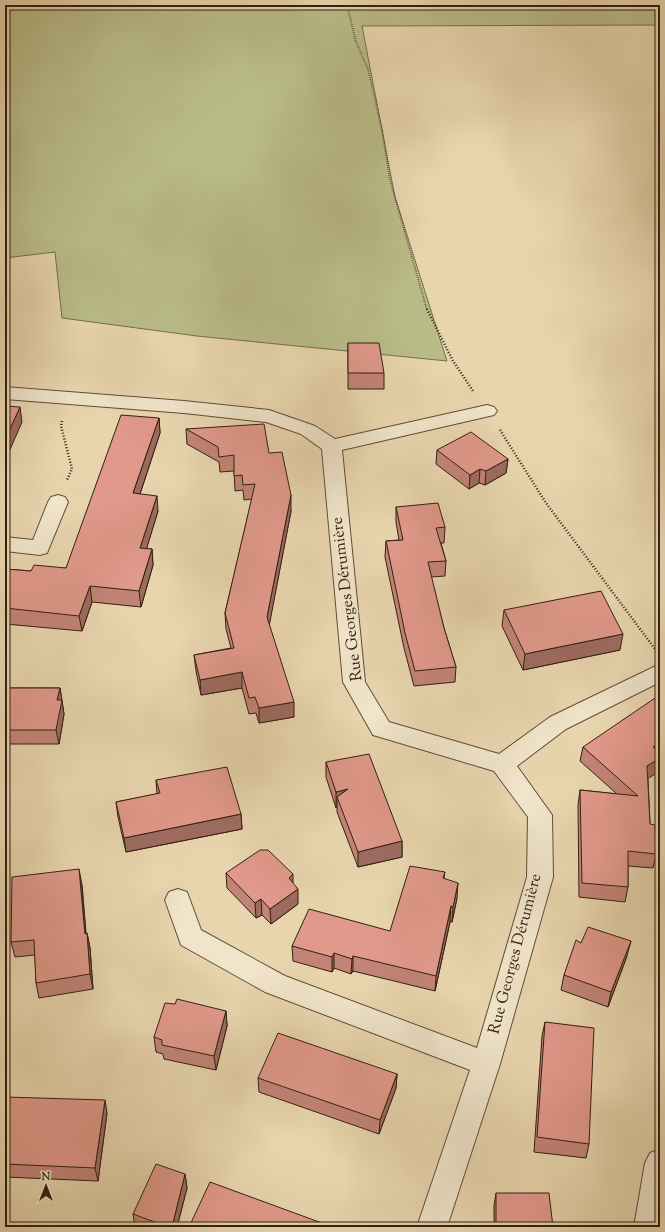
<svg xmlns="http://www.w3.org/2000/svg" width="665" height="1232" font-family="'Sorts Mill Goudy',serif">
<rect width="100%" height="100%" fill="#e8d5ae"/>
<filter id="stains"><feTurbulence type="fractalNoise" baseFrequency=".005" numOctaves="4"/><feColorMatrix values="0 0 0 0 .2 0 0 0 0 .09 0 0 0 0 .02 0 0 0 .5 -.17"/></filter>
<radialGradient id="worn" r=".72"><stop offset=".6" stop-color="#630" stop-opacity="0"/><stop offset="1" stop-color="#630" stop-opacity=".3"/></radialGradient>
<path fill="#b9bc88" stroke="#766e4c" d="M5,5h655v20l-298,1 33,171 52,164 -250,-25 -135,-18 -7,-66 -50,6z"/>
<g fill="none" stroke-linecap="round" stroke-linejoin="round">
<defs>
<path id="minor" d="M5,387l179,14 85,9 46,16 20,13 152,-34 7,2 3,4 -3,4 -152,35 23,232 24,40 110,32 51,-37 110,-53v18l-94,47 -49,37 35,49 1,62 -53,187 -53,163h-30l53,-157 -205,-78 -84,-47 -16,-45 4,-8 9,-3 9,3 14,38 84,46 192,72 50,-171 1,-60 -34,-46 -121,-36 -30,-53 -21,-233 -21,-15 -35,-12 -82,-9 -179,-14z
M58,495l7,2 3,5 -21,51 -7,2 -35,-4v-14l28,3 15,-38 3,-5z
M660,1149v78h-26l11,-64 5,-10z"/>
</defs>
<use href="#minor" stroke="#604c38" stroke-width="2"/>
<path stroke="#321f11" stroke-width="2" stroke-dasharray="0.5 1.5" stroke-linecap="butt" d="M347,5l9,37 12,27 14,61 8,50 37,130"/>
<path stroke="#321f11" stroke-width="2.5" stroke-dasharray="1 2" stroke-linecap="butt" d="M427,309l26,52 20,30
M62,421l-1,5 11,43 -5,11
M500,430l46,73 109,146"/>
<use href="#minor" fill="#f0e4ca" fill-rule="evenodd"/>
</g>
<path fill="#c28478" stroke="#321f11" d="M348,343l36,30v16h-36z
M159,418l1,15 -20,61 18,17 -12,38h6l1,16 -12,42 -49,-5 -10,29 -77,-7v-55l26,2 35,-3z
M186,429l83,24 22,58 -22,113 25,93 -35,6 -3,-10 -7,1 -7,-26 -41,7 -5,-24 -2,-16 37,-7 -5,-19 -1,-16 27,-114 -8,1 -1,-10 -8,1 -1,-20 -14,1 -1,-10 -32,-18z
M437,450l71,9 -2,14 -21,12 -6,-2 -10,6 -33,-25z
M396,507l49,20 -1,16h-3l5,18 -1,15 -14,1 13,51 12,39 -1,15 -41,4 -10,-38 -19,-91 1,-16 13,-1 -3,-18z
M504,610l116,40 -97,20 -21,-44z
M5,688h55l4,26 -5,30h-54z
M583,747l65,32 2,45 6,30 -3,14 -25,-2v21l-3,15 -46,-5 -1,-92 2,-15 37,4 -37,-33z
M326,762l76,79v16l-44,10 -21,-55v-5l-1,1 -10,-31z
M156,780l85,34 1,15 -116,23 -8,-35 -2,-15 41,-8z
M445,872l-1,6 13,20 -5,24h-2l-15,69 -82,-20 -2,3 -17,-6 -2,4 -39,-11 -1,-15 98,-15z
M226,873l72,31 -27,20 -9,-9 -6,3 -29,-30z
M82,885l4,48h1l3,15 3,41 -54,9 -3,-15 -1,-28 -20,2 -4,-15z
M581,943l46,13 -19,51 -47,-17 3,-15z
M175,1004l51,7 1,15 -11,44 -52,-11 -1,-5 -7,-2 -2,-15z
M545,1022l44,122 -3,14 -52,-6 8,-116z
M397,1074l-1,14 -17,46 -120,-42 -1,-14z
M5,1097l102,16 -9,68 -93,-4z
M185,1174l2,14 -10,39h-42l-2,-13z
M496,1193l57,34h-59v-21z"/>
<path fill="#9e6b61" stroke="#321f11" d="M20,407l2,15 -17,39v-21z
M159,418l1,15 -25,76 -2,-16z
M508,459l-2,14 -21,12 1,-14z
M480,469l-1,14 -10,6 1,-14z
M291,495v16l-23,121 -1,-15z
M157,496l1,15 -16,53 -2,-16z
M152,549l1,16 -12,42 -2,-16z
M90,586l2,16 -10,29 -3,-15z
M623,634l-3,16 -97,20 2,-16z
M242,672v16l-41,7 -1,-15z
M60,688l4,26 -5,30 -3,-14 1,-30z
M294,702v15l-35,6v-15z
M660,743v13l-7,-9z
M660,758v13l-16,10 3,-15z
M348,789l-11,8v10l-1,1v-16z
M241,814l1,15 -116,23 -2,-14z
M402,841v16l-44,10v-15z
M79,869l3,16 5,64 -2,-15z
M293,874v15l-4,-11z
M458,883l-1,15 -5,24 1,-15z
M298,889v15l-27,20 -1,-15z
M261,899l1,16 -6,3 -1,-15z
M451,906l-1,16 -15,69 1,-15z
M87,933l3,15 3,41 -3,-15z
M631,941l-4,15 -19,51 3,-15z
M334,953v15l-2,4v-15z
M353,956v15l-2,3 1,-15z
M226,1011l1,15 -11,44 -2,-14z
M397,1074l-1,14 -17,46 1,-14z
M105,1100l2,13 -9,68 -3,-13z
M185,1174l2,14 -10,39h-5z"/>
<path fill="#e1998b" stroke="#321f11" d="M348,343h31l5,30h-36z
M5,406l15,1 -15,33z
M121,415l38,3 -26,75 24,3 -17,52 12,1 -13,42 -49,-5 -11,30 -74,-8v-39l26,2 3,-6 32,3z
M264,424l5,29 13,-1 9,43 -24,122 27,85 -35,6 -4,-11 -6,1 -7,-26 -42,8 -6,-25 40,-7 -9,-35 30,-129 -12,1 -1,-10 -8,1v-21l-15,2 -1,-10 -32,-18z
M471,432l37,27 -22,12 -6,-2 -10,6 -33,-25z
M438,503l7,24 -9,1 10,33 -18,1 16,66 12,39 -41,4 -10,-38 -19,-92 17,-1 -7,-33z
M601,591l22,43 -98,20 -21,-44z
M5,688h55l-3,12h5l-6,30h-51z
M658,696l2,2v45l-7,4 7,6v5l-13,8 3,58 5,1 1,29 -28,-3v36l-46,-4 -2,-93 58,6 -55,-49z
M369,754l33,87 -44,11 -21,-55 11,-8 -12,3 -10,-30z
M227,767l14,47 -117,24 -8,-36 44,-9 -4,-13z
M260,850h8l25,24 -4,4 9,11 -28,20 -9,-10 -6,4 -29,-30z
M410,866l35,6 -2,6 15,5 -5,24 -2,-1 -15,70 -83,-20 -1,3 -18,-6 -2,4 -40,-11 17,-37 81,22z
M79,869l6,65 2,-1 3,41 -54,9 -2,-43 -23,2 1,-65z
M588,927l43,14 -20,51 -47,-17 12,-35 5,3z
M177,999l49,12 -12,45 -52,-11v-5l-8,-3 11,-34 10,1z
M545,1022l49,6 -5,116 -52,-7z
M278,1033l119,41 -17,46 -122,-42z
M5,1097l100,3 -10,68 -90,-4z
M156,1164l29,10 -13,53h-4l-35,-13z
M210,1182l120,44v1h-141z
M496,1193h53l4,34h-57z"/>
<g text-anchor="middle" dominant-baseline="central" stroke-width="4" stroke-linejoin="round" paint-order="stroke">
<g font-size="16" fill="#321f11" stroke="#f0e4ca">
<text transform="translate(348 599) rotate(-97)">Rue Georges Dérumière</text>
<text transform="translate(516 954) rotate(-75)">Rue Georges Dérumière</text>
</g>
</g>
<rect width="665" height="1232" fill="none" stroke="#e8d5ae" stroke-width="20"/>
<rect x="6" y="6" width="653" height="1220" fill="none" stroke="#321f11" stroke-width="2"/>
<rect x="10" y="10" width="645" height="1212" fill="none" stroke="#321f11"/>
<g transform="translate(46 1186)" stroke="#f0e4ca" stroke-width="3" paint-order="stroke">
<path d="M0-3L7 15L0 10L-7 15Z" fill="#321f11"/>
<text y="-6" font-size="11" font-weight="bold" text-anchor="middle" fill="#321f11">N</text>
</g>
<rect width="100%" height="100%" filter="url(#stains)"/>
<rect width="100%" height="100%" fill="url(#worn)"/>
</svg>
